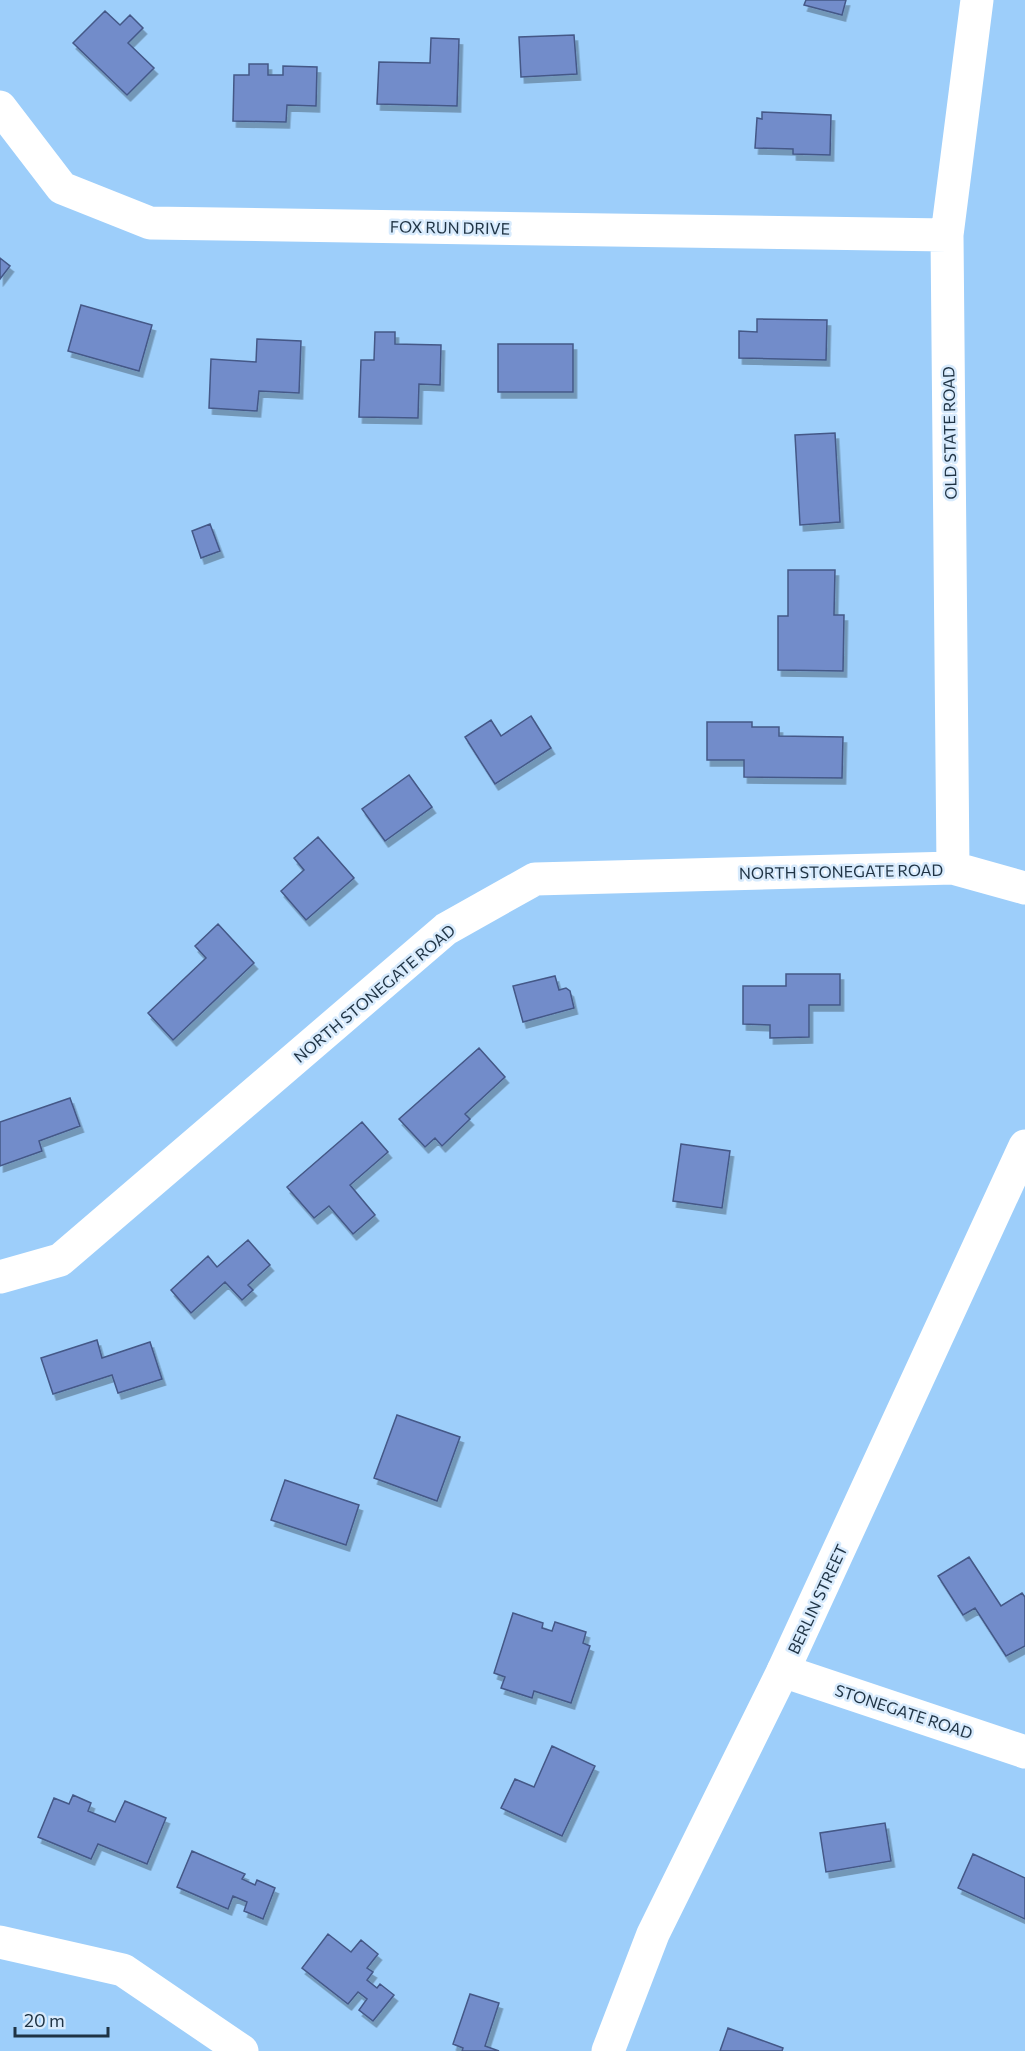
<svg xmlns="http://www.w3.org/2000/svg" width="1025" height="2051" font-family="Commissioner,sans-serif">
<defs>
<filter id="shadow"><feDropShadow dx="3.5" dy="6" stdDeviation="0" flood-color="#0004"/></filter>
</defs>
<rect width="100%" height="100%" fill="#9dcefa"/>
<path fill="#728cca" stroke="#445887" stroke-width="1.5" filter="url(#shadow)" d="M806,0h40l-4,15 -38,-10z
M105,11l15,14 10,-10 13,13 -15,15 26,25 -27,27 -54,-52z
M574,35l3,39 -56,3 -2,-40z
M431,38l28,1 -2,67 -80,-2 2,-42 51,1z
M249,64h19v11h15v-9l34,1 -1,39 -29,-1 -1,17 -53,-1 1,-46h15z
M762,112l69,3 -1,40 -37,-1v-5l-38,-1 2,-30 5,1z
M0,258l10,8 -10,13z
M81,305l71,20 -13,46 -71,-20z
M757,319l70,1 -1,40 -87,-2v-27l18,1z
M375,332h20v12l46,1 -1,40 -21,-1 -1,34 -59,-1 2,-57h13z
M257,339l44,2 -2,52 -40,-2 -2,20 -48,-3 2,-49 45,3z
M498,344h75v48h-75z
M835,433l5,89 -40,3 -5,-90z
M210,524l10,27 -19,7 -9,-27z
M788,570h47l-1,45h10l-1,56 -65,-1v-54h10z
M531,716l20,32 -56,36 -30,-47 26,-17 10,16z
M707,722h45v5h27v9l64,1 -1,41 -98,-1v-17h-37z
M409,775l23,32 -47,34 -23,-32z
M318,837l36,41 -48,42 -25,-29 23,-21 -10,-12z
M218,924l36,39 -81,77 -25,-27 58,-55 -11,-12z
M786,974h54v31h-31v32l-39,1v-13l-27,-1v-38h43z
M555,976l4,14 7,-2 4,3 4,17 -51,14 -10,-36z
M479,1048l26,29 -40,37 5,5 -28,27 -7,-8 -10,9 -26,-28z
M70,1098l10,28 -41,15 3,10 -42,15v-44z
M362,1122l26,30 -38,33 25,30 -22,19 -24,-28 -15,12 -27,-31z
M681,1144l49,7 -8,57 -49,-7z
M248,1240l22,25 -22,20 5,5 -11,10 -17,-18 -34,31 -20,-23 37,-34 9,11z
M97,1340l5,18 48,-16 12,37 -44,14 -6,-18 -59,19 -12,-36z
M397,1415l63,22 -23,64 -63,-23z
M285,1480l74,25 -13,40 -75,-25z
M969,1557l32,49 21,-13 3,4v49l-19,10 -31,-48 -12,7 -25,-39z
M513,1613l30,10 -1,5 10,3 3,-9 31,10 -3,11 7,3 -19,57 -37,-12 -2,7 -31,-10 4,-11 -11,-4z
M552,1746l43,20 -33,70 -61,-28 14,-29 19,8z
M73,1795l18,8 -3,8 27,11 10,-21 41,17 -19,46 -49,-20 -7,15 -53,-22 16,-39 15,6z
M885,1823l6,38 -65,11 -6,-39z
M192,1851l53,23 -3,5 13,6 2,-5 18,8 -12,31 -19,-8 3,-9 -14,-6 -5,13 -51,-22z
M973,1854l52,24v41l-67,-31z
M328,1934l23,18 10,-12 17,14 -11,14 6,4 -6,8 10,8 3,-4 14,11 -21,26 -14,-11 8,-11 -9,-7 -10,12 -46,-36z
M470,1994l29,9 -14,43 14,5h-37l1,-3 -10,-4z
M728,2028l55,20 -1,3h-62z"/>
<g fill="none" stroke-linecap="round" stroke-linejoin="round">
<path stroke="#fff" stroke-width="33" d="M0,107l62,81 88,35 797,12
M953,868l-6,-633 30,-235
M0,1277l60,-17 386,-331 89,-50 418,-11 72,20
M783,1671l242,81
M0,1942l123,28 119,81"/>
<path stroke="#fff" stroke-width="33" d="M608,2051l45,-117 130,-263 242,-525"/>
</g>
<g text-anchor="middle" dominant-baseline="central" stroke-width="5" stroke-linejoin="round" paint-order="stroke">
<g font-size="16" fill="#1f3344" stroke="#d8ebfd">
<text transform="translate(450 227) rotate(1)">FOX RUN DRIVE</text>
<text transform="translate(949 433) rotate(-91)">OLD STATE ROAD</text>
<text transform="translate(841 871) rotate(-1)">NORTH STONEGATE ROAD</text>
<text transform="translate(374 993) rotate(-40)">NORTH STONEGATE ROAD</text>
<text transform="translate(817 1599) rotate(-65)">BERLIN STREET</text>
<text transform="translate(904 1711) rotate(18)">STONEGATE ROAD</text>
</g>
</g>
<path d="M15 2027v9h93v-9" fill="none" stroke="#1f3344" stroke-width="3"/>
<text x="24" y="2027" font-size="18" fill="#1f3344" stroke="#d8ebfd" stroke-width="4.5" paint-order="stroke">20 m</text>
</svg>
